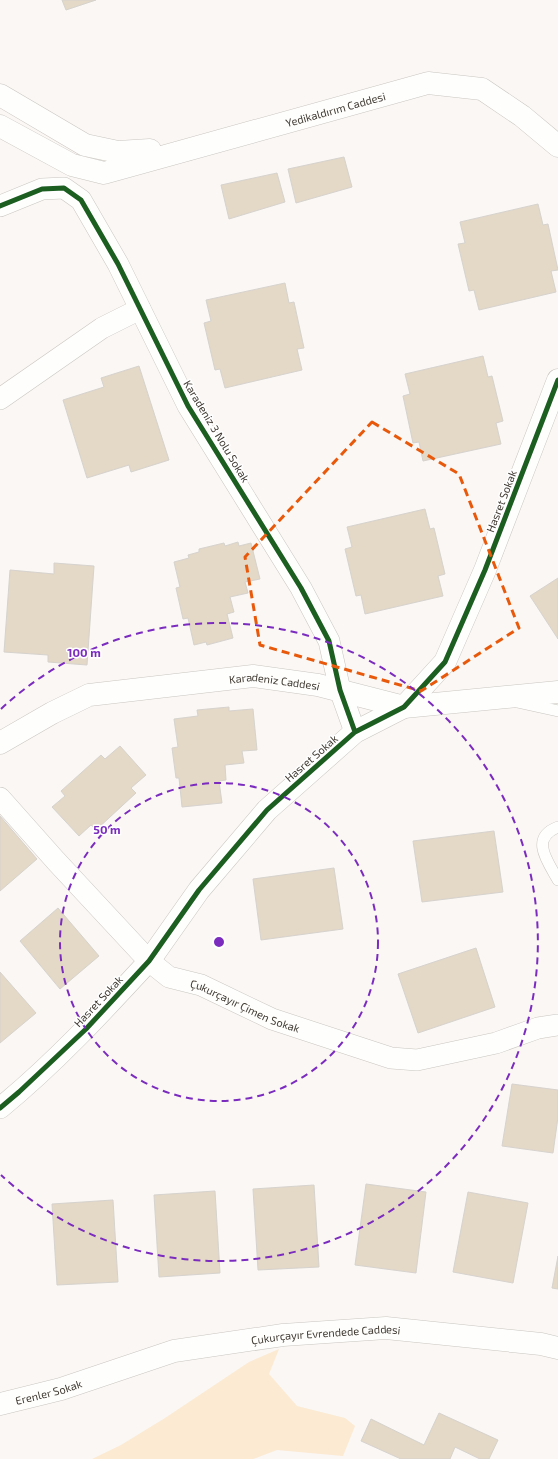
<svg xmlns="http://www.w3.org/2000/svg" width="558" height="1459" font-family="'Exo 2',sans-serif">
<rect width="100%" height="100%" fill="#faf7f4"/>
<path fill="#fcead2" d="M279,1349l-10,25 28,32 48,12 10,8 -12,30 -66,-6 -24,9h-161l29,-14 44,-27 84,-56z"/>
<path fill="#e4d8c7" stroke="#d6d2cd" d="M62,0h34l-30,10z
M344,157l8,30 -56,16 -8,-34z
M277,173l8,29 -56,17 -8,-34z
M538,204l5,21 5,-1 10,46 -7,1 5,21 -77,18 -5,-20 -5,1 -11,-47 7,-1 -5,-21z
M285,283l4,20 5,-1 10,46 -7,1 5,21 -77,18 -5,-19 -5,1 -11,-47 7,-2 -5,-21z
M483,356l5,21 4,-1 11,45 -7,2 5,21 -78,17 -4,-19 -6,1 -10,-47 7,-2 -5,-20z
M139,366l30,94 -38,12 -2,-7 -42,13 -24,-78 41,-13 -3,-9z
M425,509l5,20 4,-1 11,46 -7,2 5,20 -78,18 -4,-19 -5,1 -11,-47 7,-2 -5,-20z
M238,542l1,4 12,-3 9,36 -15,3 3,11 -18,4 4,15 -7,2 6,24 -26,7 -1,-3 -12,3 -6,-27 -5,1 -7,-31 4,-1 -6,-25 15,-4 -1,-3 11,-3v-3l25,-6 1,3z
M54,563l40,3 -7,99 -39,-3v-7l-44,-3 6,-82 44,4z
M558,578v61l-28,-43z
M229,707v4l24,-2 4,41 -15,1 2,12 -19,2 1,15 -7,1 3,22 -40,4 -3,-29h-3l-4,-30 6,-1 -4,-28 24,-3 -1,-6z
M120,746l26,29 -15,13 5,5 -40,37 -5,-5 -12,11 -27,-29 13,-11 -4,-5 40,-36 4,4z
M0,816l37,43 -37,32z
M494,831l9,61 -81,10 -9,-61z
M334,868l9,61 -82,11 -8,-61z
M58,908l41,48 -39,33 -40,-48z
M476,948l19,59 -77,26 -20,-59z
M0,972l36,41 -36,30z
M512,1084l46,6v27l-5,36 -51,-7z
M366,1184l60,8 -10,81 -61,-8z
M314,1185l5,82 -61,3 -5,-81z
M215,1191l5,82 -61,4 -5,-82z
M468,1192l60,11 -15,80 -60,-11z
M113,1200l5,82 -61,3 -5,-81z
M558,1256v33l-6,-1z
M439,1413l59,27 -9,19h-9l-25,-12 -5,12h-49l-40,-18 10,-22 53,26z"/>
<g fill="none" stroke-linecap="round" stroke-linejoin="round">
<defs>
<path id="service" d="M517,702l41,9
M558,827c-29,11 -10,35 0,53"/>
<g id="minor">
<path d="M0,206l42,-17 22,-1 17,12 37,64 70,142 113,182 28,53 11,49 15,42"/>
<path d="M0,399l102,-71 38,-19"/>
<path id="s1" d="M0,798l56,63 93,100 20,16 32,8 71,34 119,39 26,2 79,-17 42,-15 20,-3"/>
<path d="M0,1108c54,-44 102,-96 149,-147"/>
</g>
<g id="tertiary">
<path d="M0,95l85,50 33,7 32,-2"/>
<path id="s2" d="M0,126l72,39 32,8 324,-90 54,6 40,27 36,30"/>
<path id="s3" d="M0,743l52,-30 37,-18 164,-19 65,9 86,22 154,-15"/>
<path d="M149,961l50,-71 68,-80 88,-78 49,-25 41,-45 40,-92 73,-190"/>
<path id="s4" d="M0,1404l61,-15 113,-38 109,-16 103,-7 155,16 17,4"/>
</g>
</defs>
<use href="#service" stroke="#cac6c1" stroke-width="12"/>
<use href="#minor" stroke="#cac6c1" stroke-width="22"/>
<use href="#tertiary" stroke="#cac6c1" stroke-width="23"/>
<use href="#service" stroke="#fefefd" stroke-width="11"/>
<use href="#minor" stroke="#fefefd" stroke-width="21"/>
<use href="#tertiary" stroke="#fefefd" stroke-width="22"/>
<defs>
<path id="cycleway" d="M0,206l42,-17 22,-1 17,12 37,64 70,142 113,182 28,53 11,49 15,42
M0,1108l19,-16 67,-63 63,-68 50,-71 68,-80 88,-78 49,-25 41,-45 40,-92 73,-190"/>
</defs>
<use href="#cycleway" stroke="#fff" stroke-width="8"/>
<use href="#cycleway" stroke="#1b5e20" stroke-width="5"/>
</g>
<path fill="none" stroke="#e8590c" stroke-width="3" stroke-dasharray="8 5" stroke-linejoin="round" d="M372,422l87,52 60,154 -98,63 -161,-46 -15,-88z"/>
<g fill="none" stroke="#7b2cbf" stroke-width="2" stroke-dasharray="7 5">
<circle cx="219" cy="942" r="159"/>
<path d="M1 709A319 319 0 1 1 1 1175"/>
</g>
<g text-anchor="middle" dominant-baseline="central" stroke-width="3" stroke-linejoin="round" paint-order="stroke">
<g font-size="11" fill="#403a32" stroke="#fff">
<text stroke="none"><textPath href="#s2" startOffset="355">Yedikaldırım Caddesi</textPath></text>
<text transform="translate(217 431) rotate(59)">Karadeniz 3 Nolu Sokak</text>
<text transform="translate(501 501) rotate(-69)">Hasret Sokak</text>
<text stroke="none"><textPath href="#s3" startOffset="288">Karadeniz Caddesi</textPath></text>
<text transform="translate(311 758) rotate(-41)">Hasret Sokak</text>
<text transform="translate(98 1001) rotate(-47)">Hasret Sokak</text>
<text stroke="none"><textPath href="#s1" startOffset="328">Çukurçayır Çimen Sokak</textPath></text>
<text stroke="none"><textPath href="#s4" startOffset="335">Çukurçayır Evrendede Caddesi</textPath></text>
<text stroke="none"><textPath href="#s4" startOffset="50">Erenler Sokak</textPath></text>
</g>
</g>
<circle cx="219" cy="942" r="6" fill="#7b2cbf" stroke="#fff" stroke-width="2"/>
<g font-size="12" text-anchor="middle" font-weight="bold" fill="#7b2cbf" stroke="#fff" stroke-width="3" stroke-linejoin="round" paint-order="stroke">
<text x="84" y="657">100 m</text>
<text x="107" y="834">50 m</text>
</g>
</svg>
